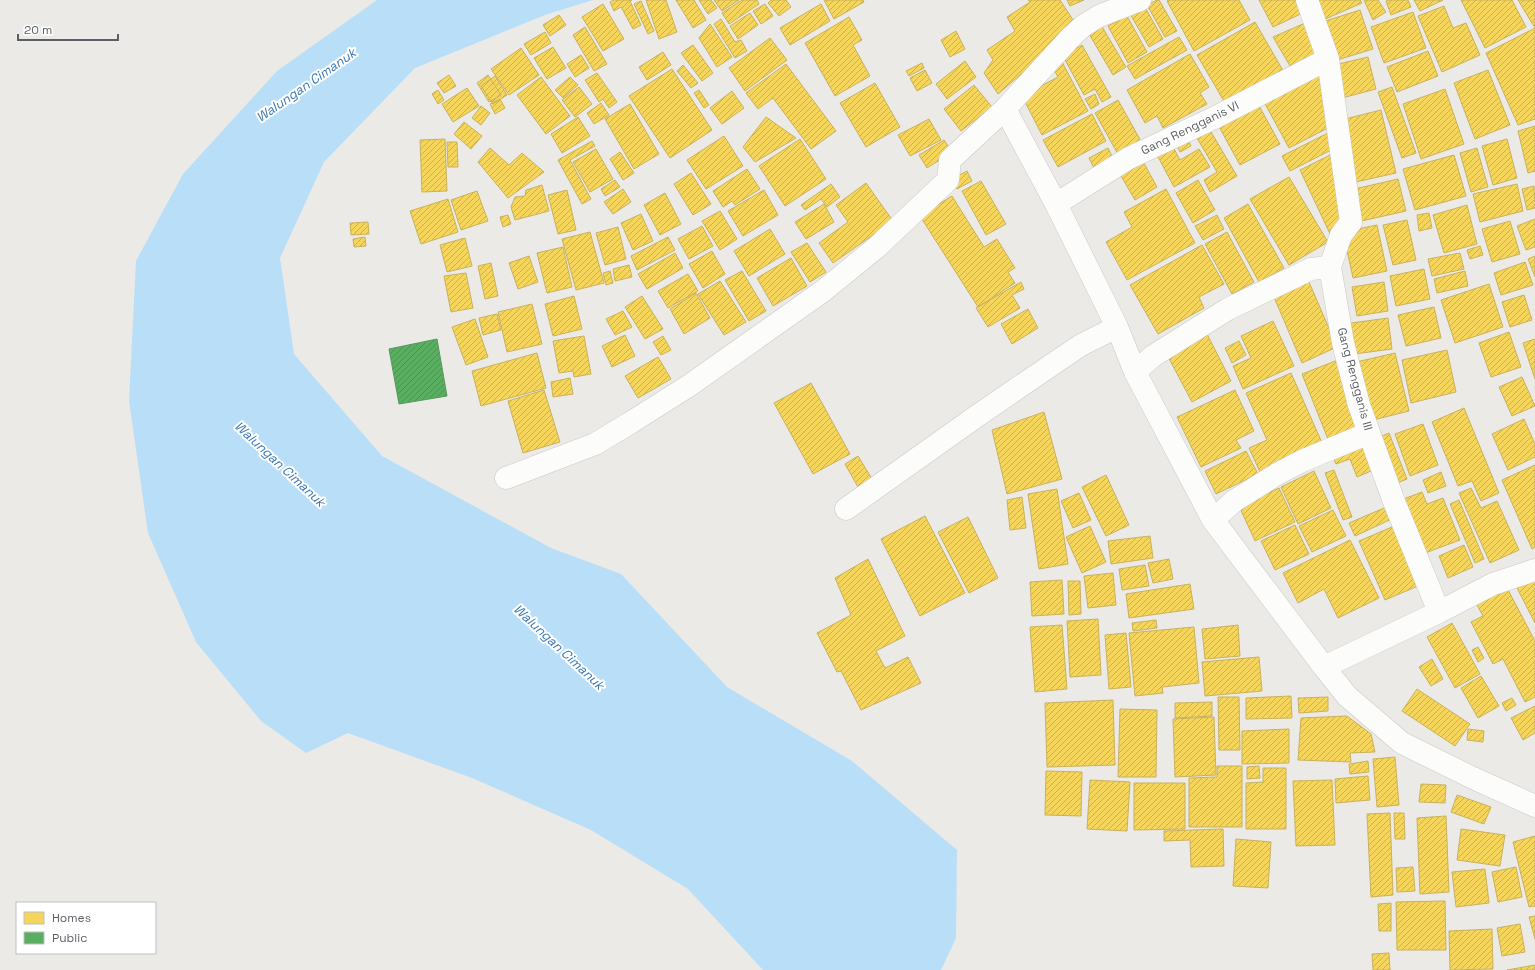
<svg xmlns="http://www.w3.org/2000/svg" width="1535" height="970" font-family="'Space Grotesk',sans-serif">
<defs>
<pattern id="homes-hatch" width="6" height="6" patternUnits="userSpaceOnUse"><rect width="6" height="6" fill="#f6d55c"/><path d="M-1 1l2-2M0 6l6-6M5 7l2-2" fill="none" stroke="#cab050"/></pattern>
<pattern id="public-hatch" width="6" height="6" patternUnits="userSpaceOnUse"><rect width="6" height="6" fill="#5aae61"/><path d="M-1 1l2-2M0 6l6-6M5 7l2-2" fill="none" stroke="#4d9154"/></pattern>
</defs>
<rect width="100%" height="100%" fill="#ebeae6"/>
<path fill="#b8def8" d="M377,0h216l-48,15 -130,53 -91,94 -44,96 14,96 88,102 169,92 70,26 106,113 125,74 105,89 -1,88 -15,32h-178l-75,-81 -97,-59 -119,-52 -124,-45 -42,20 -45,-32 -65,-79 -48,-109 -19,-132 7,-140 47,-87 94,-103z"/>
<path fill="url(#homes-hatch)" stroke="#c8b25e" d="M613,0h19l-2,1 11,24 -8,4 -12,-22 -7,4 -4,-9z
M646,0h20l11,32 -18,7z
M676,0h18l12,20 -13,8z
M699,0h12l6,8 -9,6z
M714,0h25l-17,11z
M742,0h15l2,4 -30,20 -7,-11z
M771,0h15l5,7 -12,9 -11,-13z
M824,0h39l1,2 -30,17z
M1028,0h32l17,26 -79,68 -14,-21 9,-13 -6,-10 28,-19 -8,-14 23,-15z
M1067,0h17l-14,6z
M1157,0h2l18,31 -12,6 -18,-32z
M1168,0h71l11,20 -56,31 -27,-50z
M1259,0h44l6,10 -36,17z
M1313,0h47l2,3 -39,17z
M1364,0h14l8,12 -13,8z
M1389,0h19l3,7 -20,8 -5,-14z
M1414,0h29l-23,11z
M1461,0h51l14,27 -41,21z
M1518,0h17v119l-17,6 -32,-72 49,-25z
M641,1l13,30 -6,3 -14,-30z
M603,4l21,35 -21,12 -21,-34z
M765,4l8,12 -12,8 -8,-13z
M821,4l9,17 -40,24 -10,-17z
M1143,4l20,35 -14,8 -20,-35z
M1444,6l9,22 13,-5 14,32 -38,17 -24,-56z
M1360,10l13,39 -39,12 -12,-39z
M1413,12l13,36 -42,15 -13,-36z
M750,13l8,12 -20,14 -8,-13z
M559,15l7,10 -16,11 -7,-11z
M1127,16l20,36 -19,11 -20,-37z
M849,17l13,23 -9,5 17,31 -35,20 -30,-53z
M721,19l14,23 6,-2 6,11 -12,7 -21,-34z
M1098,20l28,47 -13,8 -28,-48z
M1312,20l12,35 -31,16 -20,-34z
M1255,22l30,52 -57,34 -31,-53z
M710,24l22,33 -15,10 -18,-29z
M585,27l22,37 -13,7 -21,-36z
M956,31l9,18 -15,8 -9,-17z
M545,32l6,11 -20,12 -7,-11z
M1179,37l8,13 -52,29 -8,-13z
M770,38l17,22 -42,31 -16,-23z
M693,45l20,28 -11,8 -21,-28z
M1082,45l29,52 -9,5 -7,-13 -11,6 -21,-39z
M553,47l13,21 -19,11 -13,-21z
M521,48l18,27 -30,20 -18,-26z
M1428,51l10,25 -41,16 -10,-25z
M663,52l8,13 -24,15 -8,-13z
M1190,54l19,33 -9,6 7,11 -44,24 -6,-12 -12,7 -18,-33z
M581,55l8,13 -14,9 -8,-13z
M1368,57l8,32 -34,9 -8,-33z
M1061,60l27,51 -46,24 -20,-39 36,-19 -7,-12z
M965,61l11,16 -29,22 -11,-15z
M922,63l2,5 -15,8 -3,-5z
M786,64l50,67 -25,18 -38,-51 -15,11 -12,-16z
M683,65l15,18 -7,5 -14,-17z
M672,69l40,61 -42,28 -41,-62z
M925,70l7,13 -15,8 -7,-13z
M1488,70l22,55 -35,14 -21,-56z
M1321,72l9,55 -41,21 -26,-48z
M597,73l20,29 -8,6 -6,-9 -4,3 -14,-22z
M449,75l7,11 -12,7 -7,-10z
M488,75l13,20 -12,7 -12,-19z
M495,76l12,19 -14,9 -12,-18z
M541,77l29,39 -24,18 -29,-39z
M570,77l8,8 -15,13 -8,-8z
M875,83l25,44 -34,20 -26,-44z
M974,85l18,22 -31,24 -17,-22z
M579,87l13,17 -17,13 -13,-17z
M1392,87l24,66 -14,5 -24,-66z
M467,88l12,18 -26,16 -11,-18z
M1445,89l19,55 -43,15 -18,-55z
M438,90l6,10 -6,4 -6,-10z
M699,90l10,15 -5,3 -10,-15z
M732,91l12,17 -22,16 -12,-16z
M1095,94l4,10 -8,5 -6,-10z
M500,99l5,9 -10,6 -5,-10z
M1118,100l24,43 -23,13 -24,-43z
M1257,102l23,42 -40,21 -23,-42z
M601,103l8,12 -15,9 -7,-11z
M630,104l29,50 -25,15 -29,-50z
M481,106l9,7 -9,12 -9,-7z
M1381,110l15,63 -40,9 -15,-62z
M1092,114l14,27 -48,26 -15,-27z
M578,117l12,19 -28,17 -11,-19z
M766,117l30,21 -41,24 -12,-15z
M929,119l12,21 -31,16 -12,-21z
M464,122l18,14 -11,13 -17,-15z
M1207,125l30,51 -27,16 -6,-12 13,-8 -23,-39z
M1535,126v45l-7,2 -10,-42z
M1328,133l7,15 -45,23 -8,-15z
M724,136l19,30 -37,23 -19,-29z
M1186,136l5,10 -11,6 -5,-10z
M445,139l2,52 -25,1 -2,-52z
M800,139l26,40 -41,27 -26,-40z
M1507,139l10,39 -24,7 -11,-39z
M944,140l8,12 -25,16 -8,-13z
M592,141l3,5 -25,14 21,39 -9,5 -24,-44z
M447,142h10l1,25h-10z
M1172,145l8,15 19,-11 11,18 -36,20 -18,-34z
M490,148l19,17 13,-12 22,19 -36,26 -30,-36z
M1108,148l6,12 -19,10 -6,-12z
M1477,148l11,39 -17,5 -11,-39z
M596,149l17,30 -23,13 -17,-30z
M620,152l14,21 -11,7 -13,-21z
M1336,152l10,76 -15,8 -31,-66z
M1454,155l12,41 -51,14 -12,-41z
M1140,156l17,31 -22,13 -18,-31z
M747,169l13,20 -25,16 -3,-4 -9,6 -10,-16z
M967,171l5,10 -15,8 -5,-10z
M691,173l20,31 -18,11 -19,-31z
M1289,177l39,65 -39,23 -39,-66z
M1398,179l8,32 -49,11 -7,-32z
M615,180l5,7 -15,9 -4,-7z
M1198,180l17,30 -22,13 -17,-30z
M981,181l25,43 -20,11 -24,-44z
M866,183l27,38 -60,42 -14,-20 29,-21 -12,-17z
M831,184l9,13 -13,10 -6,-8 -16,11 -4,-5z
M1517,184l6,27 -43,11 -7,-28z
M542,185l7,26 -34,9 -4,-13 4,-10 10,-1 1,-6z
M1534,186l1,22 -8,2 -5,-21z
M623,189l8,13 -18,12 -9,-12z
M1166,189l29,54 -68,37 -21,-38 26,-15 -8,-15z
M567,190l9,40 -18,4 -10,-39z
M764,190l14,25 -35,21 -15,-25z
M477,191l11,30 -27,9 -10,-30z
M665,193l16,31 -21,11 -16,-30z
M952,196l32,51 13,-8 18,29 -7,4 7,11 -37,24 -58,-91z
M448,199l10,33 -37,12 -11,-33z
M824,204l10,18 -28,17 -11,-17z
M1248,204l36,64 -25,14 -35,-64z
M1467,205l10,39 -33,9 -11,-38z
M720,211l17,28 -17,11 -18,-29z
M1429,213l3,15 -13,3 -2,-16z
M641,214l12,27 -20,9 -12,-27z
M508,215l3,9 -8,3 -3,-10z
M1217,215l7,14 -21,11 -8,-14z
M1535,219v28l-9,3 -9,-24z
M1407,220l9,40 -23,5 -10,-40z
M1510,221l10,33 -28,8 -10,-33z
M368,222l1,12 -18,1 -1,-12z
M1377,225l10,46 -34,7 -10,-46z
M702,226l11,20 -24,13 -11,-20z
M618,227l8,32 -21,6 -9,-32z
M770,229l15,25 -36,22 -15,-25z
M590,232l14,51 -28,7 -14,-51z
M1227,232l27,50 -22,12 -27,-50z
M365,237l1,9 -12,1 -1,-8z
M668,237l7,13 -38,20 -6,-14z
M465,238l7,28 -25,6 -7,-27z
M807,243l19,29 -16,10 -19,-30z
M1202,245l22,39 -25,13 5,11 -46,26 -28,-49z
M1480,246l3,9 -13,4 -3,-9z
M563,247l9,40 -25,6 -10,-40z
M712,251l13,23 -22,14 -14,-24z
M675,253l8,15 -36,21 -9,-15z
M1460,253l4,16 -32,7 -4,-17z
M529,256l9,26 -20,7 -9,-26z
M1535,256v21l-7,-18z
M791,258l16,28 -34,20 -16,-28z
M1525,262l8,23 -32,10 -7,-22z
M491,263l7,33 -13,3 -7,-33z
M629,265l3,12 -17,4 -2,-12z
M1424,269l6,30 -34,7 -6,-30z
M610,271l3,12 -7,2 -3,-12z
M742,271l24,40 -17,10 -24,-41z
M1465,271l3,15 -31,7 -3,-14z
M466,273l7,35 -22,4 -7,-36z
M688,274l10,17 -30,17 -10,-17z
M1306,275l31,72 -35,16 -31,-73z
M720,281l26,41 -22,13 -26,-41z
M1021,282l3,7 -12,6 8,13 -32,19 -12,-19z
M1384,282l4,29 -31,5 -5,-29z
M1489,284l14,43 -48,16 -14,-43z
M696,293l14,25 -26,16 -14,-25z
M1524,295l8,25 -22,7 -8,-25z
M574,296l8,33 -29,7 -8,-32z
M642,296l21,33 -18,10 -20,-32z
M532,304l10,40 -35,8 -9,-40z
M1434,307l7,31 -35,8 -8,-31z
M1028,309l10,19 -26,16 -11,-20z
M623,311l9,16 -17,8 -9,-16z
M497,314l4,16 -18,5 -4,-17z
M1388,318l4,31 -45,6 -3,-31z
M475,319l13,38 -22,8 -14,-38z
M1273,321l21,45 -51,23 -10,-23 18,-8 -10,-22z
M1205,330l26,51 -39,21 -27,-51z
M1509,332l12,35 -30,10 -12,-34z
M625,335l10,21 -23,11 -10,-21z
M584,336l7,38 -17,3 -1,-6 -14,2 -6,-32z
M663,336l8,14 -10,5 -8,-13z
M1535,339v40l-12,-36z
M1239,341l7,14 -14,8 -7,-15z
M1447,350l9,42 -45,11 -9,-43z
M537,353l9,35 -65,18 -9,-35z
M1395,353l14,58 -44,11 -13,-59z
M658,357l13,22 -33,19 -13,-22z
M1338,360l25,66 -35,13 -26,-65z
M1291,373l32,72 -63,27 -11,-24 18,-8 -21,-47z
M1522,377l13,29 -23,10 -13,-29z
M570,378l3,16 -20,3 -2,-15z
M811,383l39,71 -37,20 -39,-71z
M544,390l16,52 -37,11 -15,-52z
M1235,390l19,41 -18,9 5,8 -40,19 -24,-50z
M1464,408l35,85 -18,8 -9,-20 -14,5 -26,-64z
M1044,412l18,67 -55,15 -15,-64z
M1524,419l11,25v13l-27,13 -16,-36z
M1423,424l15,41 -28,11 -15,-42z
M1389,433l18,46 -12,5 -18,-46z
M1366,437l12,31 -21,9 -7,-18 -14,5 -5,-12z
M1246,451l12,23 -42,20 -11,-23z
M858,456l14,23 -14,8 -13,-23z
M1535,465v82l-3,2 -30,-69z
M1334,470l18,47 -9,3 -18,-47z
M1314,471l17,37 -33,16 -17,-37z
M1441,472l5,14 -18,7 -5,-13z
M1106,475l23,50 -23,11 -24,-49z
M1279,488l16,34 -40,19 -16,-35z
M1471,488l10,20 16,-7 22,49 -29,13 -31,-70z
M1057,489l11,75 -29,5 -11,-75z
M1422,492l5,12 16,-6 17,42 -43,16 -21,-54z
M1079,493l12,27 -18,8 -12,-27z
M1022,497l4,31 -16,2 -3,-30z
M1459,500l25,59 -9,4 -25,-59z
M1391,505l5,12 -41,19 -6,-13z
M1333,510l13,26 -34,16 -13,-26z
M925,516l40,77 -45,23 -39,-77z
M968,517l30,61 -29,15 -31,-61z
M1399,524l26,59 -40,17 -26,-59z
M1295,525l14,29 -34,16 -14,-29z
M1090,526l16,36 -24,11 -16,-36z
M1150,536l3,22 -42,6 -3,-23z
M1350,540l29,58 -41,20 -14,-29 -26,14 -15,-30z
M1464,545l9,22 -25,11 -9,-22z
M868,559l37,77 -29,15 9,17 23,-11 13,26 -60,27 -20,-39 -4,1 -20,-39 34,-18 -16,-37z
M1169,559l4,20 -20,4 -5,-20z
M1145,565l4,21 -27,4 -3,-21z
M1113,573l3,32 -28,3 -4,-32z
M1535,577v46l-19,-37z
M1062,580l2,34 -32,2 -2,-34z
M1068,581h12l1,33 -12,1z
M1190,584l4,25 -65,9 -3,-24z
M1507,588l28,53v56l-10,5 -22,-43 -10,5 -22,-42 12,-6 -7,-13z
M1098,619l3,56 -31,2 -3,-56z
M1156,620l1,8 -24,3 -1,-8z
M1452,623l28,51 -25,14 -28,-51z
M1062,625l5,64 -32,3 -5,-65z
M1238,625l2,31 -35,3 -3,-30z
M1194,627l5,56 -37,4 1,6 -28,3 -6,-63z
M1126,633l5,54 -22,2 -4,-54z
M1478,647l6,11 -6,4 -6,-12z
M1259,657l3,34 -57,5 -3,-34z
M1432,659l11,20 -12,7 -12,-19z
M1481,676l18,30 -21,12 -17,-30z
M1417,689l53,35 -15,22 -53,-35z
M1291,696l1,22 -46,1v-21z
M1218,697h21l1,53h-21z
M1328,697v14l-29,2 -1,-15z
M1512,698l4,7 -10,6 -4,-8z
M1113,700l2,65 -68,2 -2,-64z
M1212,702v14l-37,2v-15z
M1535,706v27l-12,7 -12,-22z
M1120,709l37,1 -1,67h-38z
M1347,716l24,18 4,18 -25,1 1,9 -53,-2 3,-42z
M1214,717l2,58 -41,2 -2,-58z
M1289,729v34l-47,1v-33z
M1468,729l16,2 -1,11 -16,-2z
M1395,757l4,48 -22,2 -4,-48z
M1368,761l1,11 -19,2 -1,-10z
M1217,766h25v61h-53v-49l28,-1z
M1259,766l1,12 -13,1v-12z
M1263,768h23v61h-40v-46l17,-1z
M1046,771l36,1 -1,44 -36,-1z
M1368,776l2,24 -34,3 -1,-24z
M1090,780l40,2 -3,49 -40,-2z
M1332,780l3,65 -39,1 -3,-65z
M1134,783h51v46l-51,1z
M1421,784l25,1 -1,18 -26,-1z
M1457,795l34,12 -7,17 -33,-12z
M1390,813l3,82 -22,2 -4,-83z
M1394,813h10l1,26h-10z
M1446,816l3,76 -29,2 -3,-76z
M1223,829l1,37 -33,1 -1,-27 -26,1v-10z
M1461,829l44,6 -5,31 -43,-6z
M1535,836v70l-6,1 -16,-65z
M1236,839l35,3 -3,46 -35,-2z
M1413,867l2,24 -18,1 -1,-24z
M1516,867l6,30 -24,5 -6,-30z
M1485,869l4,34 -33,4 -4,-35z
M1445,901l1,49h-49l-1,-48z
M1391,903v28h-12l-1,-27z
M1535,916v23l-6,-22z
M1520,924l5,28 -23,4 -5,-28z
M1492,929l1,40 -43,1 -1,-39z
M1389,953l1,17h-17l-1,-16z
M1535,965v5h-28z"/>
<path fill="url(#public-hatch)" stroke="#5a9662" d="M437,339l10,57 -48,8 -10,-55z"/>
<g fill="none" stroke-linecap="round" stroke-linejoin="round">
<defs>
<path id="minor" d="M1307,0l21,59 23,163 -10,13 -11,32 13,76 16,62 34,94 46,113
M1005,109l51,95 61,123 18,45 78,148 111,147 115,-55 54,-28 42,-14
M1056,204l73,-46 87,-41 112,-58
M1135,372l18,-16 75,-47 83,-40 19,-2
M506,478l89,-34 35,-21 60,-38 133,-94 54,-44 71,-67 2,-20 55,-51 66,-72 12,-11 16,-10 41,-16
M846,509l131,-93 73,-50 31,-21 36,-18
M1213,520l21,-19 43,-27 25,-13 67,-28
M1324,667l23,29 55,47 71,35 62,28"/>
</defs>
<use href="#minor" stroke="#c8c8c8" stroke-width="23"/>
<use href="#minor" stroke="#fcfcfb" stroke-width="22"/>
</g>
<g text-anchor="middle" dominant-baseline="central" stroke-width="4" stroke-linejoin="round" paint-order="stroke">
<g font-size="12" fill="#5b5f64" stroke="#fff">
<text transform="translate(1190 128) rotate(-26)">Gang Rengganis VI</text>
<text transform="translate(1355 379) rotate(75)">Gang Rengganis III</text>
</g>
<g font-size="13" font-style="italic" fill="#3b79b5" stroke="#fff">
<text transform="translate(306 85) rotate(-35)">Walungan Cimanuk</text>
<text transform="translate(280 464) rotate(43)">Walungan Cimanuk</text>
<text transform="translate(559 647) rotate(43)">Walungan Cimanuk</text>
</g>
</g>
<rect x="16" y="902" width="140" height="52" fill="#ffffff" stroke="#bdbfc1"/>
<rect x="24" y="912" width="20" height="12" fill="#f6d55c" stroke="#bdbfc1"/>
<text x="52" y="922" font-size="12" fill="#5b5f64">Homes</text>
<rect x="24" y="932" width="20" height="12" fill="#5aae61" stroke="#bdbfc1"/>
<text x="52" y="942" font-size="12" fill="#5b5f64">Public</text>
<path d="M18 34v6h100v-6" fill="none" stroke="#5b5f64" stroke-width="2"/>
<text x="24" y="34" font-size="12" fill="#5b5f64" stroke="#ffffff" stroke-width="3" paint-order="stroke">20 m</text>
</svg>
